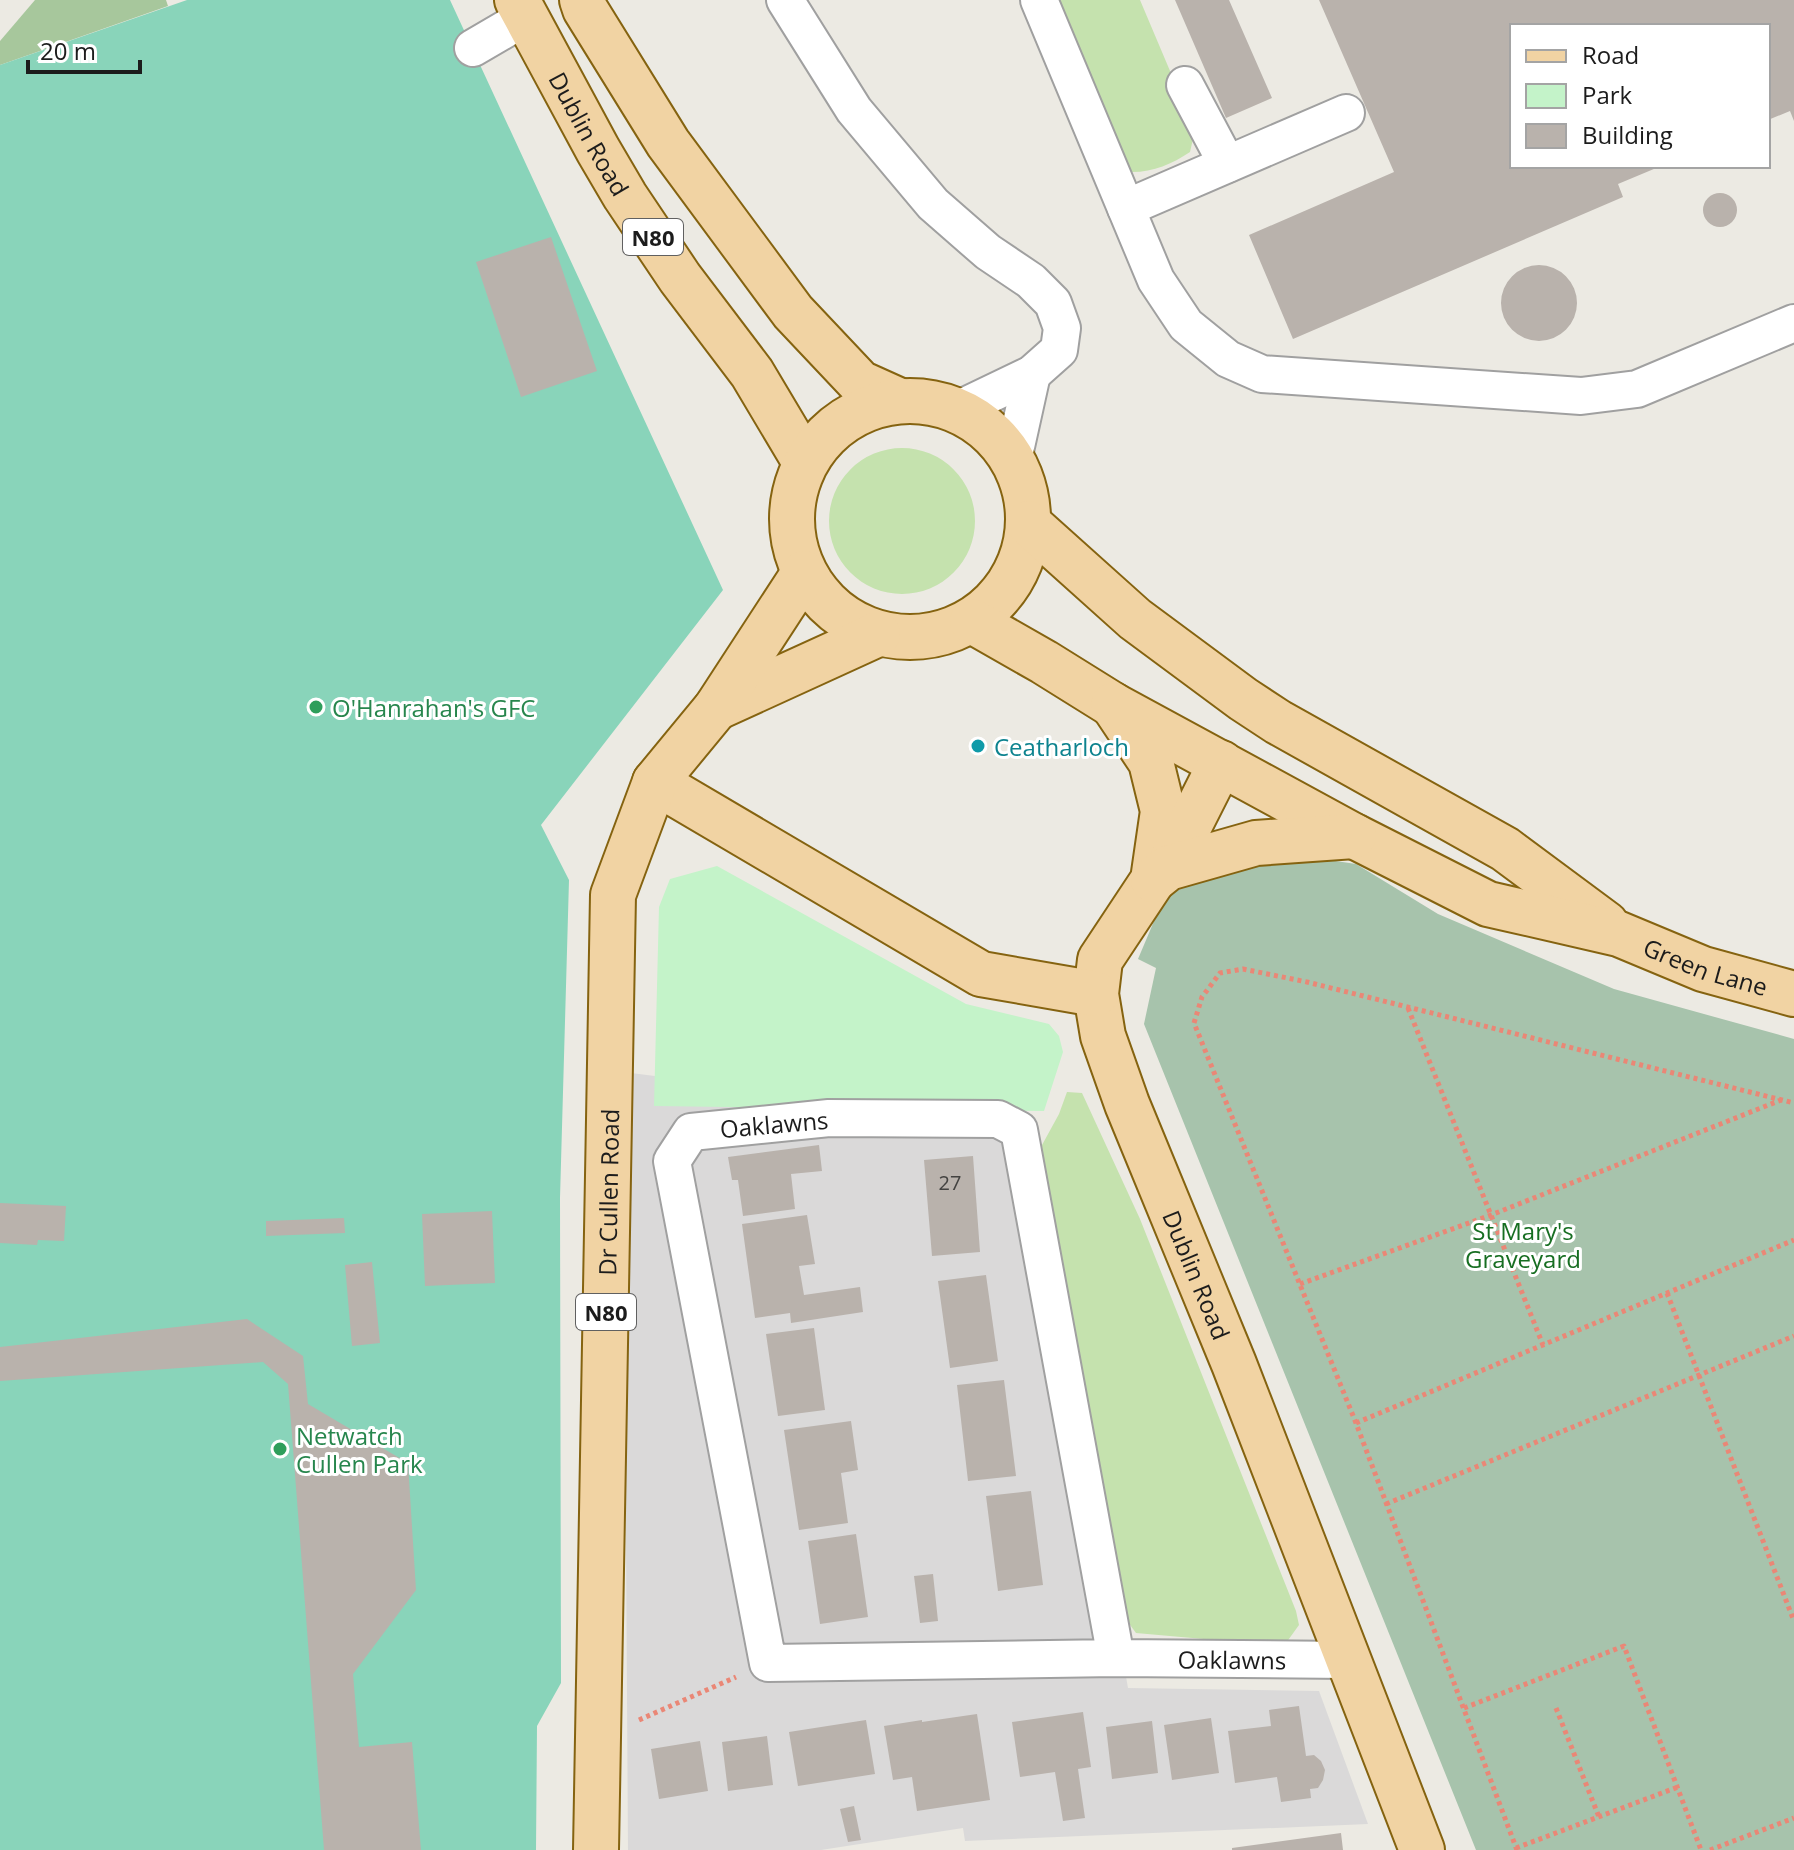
<svg xmlns="http://www.w3.org/2000/svg" width="1794" height="1850" font-family="'Open Sans',sans-serif">
<rect width="100%" height="100%" fill="#eceae3"/>
<path fill="#dad9d9" d="M623,1072l397,50 16,34 92,532 191,3 49,133 -403,17 -2,-13 -142,22h-193z"/>
<path fill="#c5e2ae" d="M1056,0h84l55,130 -5,22c-18,12 -36,20 -58,20l-12,-17z
M829 521a73 73 0 1 1 146 0a73 73 0 1 1-146 0Z
M1067,1092l15,1 58,126 156,392 3,14 -13,18 -26,1 -124,-11 -11,-15 -89,-462 23,-42z"/>
<path fill="#a7c79c" d="M35,0h131l2,6 -168,59v-24z"/>
<path fill="#a7c3ac" d="M1322,859l34,5 82,50 176,75 180,50v811h-318l-332,-826 12,-56 -18,-9 22,-52 28,-29 41,-15z"/>
<path fill="#c4f3c9" d="M717,866l249,138 83,20 10,12 4,16 -19,59 -390,-5 5,-199 11,-28z"/>
<path fill="#89d4ba" d="M187,0h263l273,590 -182,235 28,55 -9,318 1,485 -24,43 -1,124h-536v-1785z"/>
<path fill="#b9b2ac" d="M1175,0h54l43,98 -46,20z
M1319,0h475v121l-4,-10 -22,9v-94h-256v140h149l-43,18 5,13 -330,142 -44,-104 145,-63z
M1703 210a17 17 0 1 1 34 0a17 17 0 1 1-34 0Z
M551,237l46,134 -76,26 -45,-135z
M1501 303a38 38 0 1 1 76 0a38 38 0 1 1-76 0Z
M819,1145l3,26 -31,3 4,35 -52,7 -5,-36h-6l-4,-23z
M973,1156l7,96 -48,4 -8,-96z
M0,1203l66,3 -2,35 -26,-1 -1,5 -37,-2z
M492,1211l3,72 -70,3 -3,-72z
M807,1215l8,49 -16,2 5,29 56,-8 3,25 -72,11 -1,-10 -35,5 -13,-94z
M344,1218l1,15 -79,3v-15z
M372,1262l8,81 -28,3 -7,-81z
M986,1275l12,86 -48,7 -12,-87z
M247,1319l56,37 5,48 100,59 8,127 -63,84 6,73 53,-5 9,108h-97l-36,-466 -25,-22 -263,19v-34z
M814,1328l11,82 -47,6 -12,-82z
M1004,1380l12,96 -48,5 -11,-96z
M851,1421l7,49 -17,3 7,50 -49,7 -15,-100z
M1031,1491l12,94 -45,6 -12,-95z
M856,1534l12,83 -48,7 -12,-83z
M933,1574l5,47 -18,2 -6,-47z
M1299,1706l7,50 8,-1 7,6 4,9 -2,10 -5,8 -8,1 1,9 -30,4 -4,-25 -42,6 -7,-52 43,-5 -2,-16z
M1083,1712l8,55 -13,2 7,49 -22,3 -8,-49 -35,5 -8,-55z
M977,1714l13,86 -73,11 -5,-34 -19,3 -9,-54 38,-6v2z
M1211,1718l8,55 -47,7 -8,-55z
M866,1720l9,54 -77,12 -9,-54z
M1152,1721l6,52 -46,6 -6,-52z
M767,1736l6,49 -45,6 -6,-49z
M700,1741l8,50 -49,8 -8,-50z
M854,1806l7,34 -13,2 -8,-33z
M1341,1833l2,17h-111v-2z"/>
<g fill="none" stroke-linecap="round" stroke-linejoin="round">
<defs>
<g id="minor">
<path d="M785,0l69,110 79,94 55,48 43,29 22,22 9,25 -3,22 -27,24 -75,36"/>
<path d="M1039,0l117,280 30,45 42,34 34,15 319,22 56,-7 157,-66"/>
<path d="M473,48l53,-31"/>
<path d="M1185,85l42,79"/>
<path d="M1126,208l220,-95"/>
<path d="M1013,460l19,-86"/>
<path id="s1" d="M1116,1658l-97,-528 -21,-11 -169,-1 -138,14 -19,29 96,502 348,-5 233,2"/>
</g>
<g id="major">
<path id="s2" d="M517,0l81,150 27,46 55,82 72,95 53,89"/>
<path d="M582,0l3,9 83,134 125,169 67,71 40,18"/>
<circle cx="910" cy="519" r="118"/>
<path d="M1028,523l107,96 108,80 35,23 227,127 101,75"/>
<path id="s3" d="M972,621l72,41 69,43 241,131 134,68 131,30 84,35 91,25"/>
<path id="s4" d="M1113,705l38,57 12,49 -10,69 -53,80 -4,34 7,42 24,68 107,260 188,486"/>
<path d="M716,708l162,-74"/>
<path d="M655,782l326,192 115,20"/>
<path d="M1168,868l53,-105"/>
<path d="M1153,880l15,-12 88,-25 98,-7"/>
<path id="s5" d="M596,1850l17,-955 42,-113 61,-74 88,-135"/>
</g>
</defs>
<use href="#minor" stroke="#a0a0a0" stroke-width="40"/>
<use href="#major" stroke="#856310" stroke-width="48"/>
<path stroke="#ea8776" stroke-width="5" stroke-dasharray="4 4" stroke-linecap="butt" d="M1408,1008l135,337
M1300,1284l191,-69 290,-115
M1667,1293l127,328
M1356,1423l438,-183
M1386,1504l408,-168
M1464,1708l160,-62 77,204
M1556,1708l43,109
M639,1720l97,-43
M1516,1848l162,-61
M1517,1850l-161,-427 -162,-400 8,-26 18,-24 23,-4 64,13 487,121
M1710,1850l84,-32"/>
<use href="#minor" stroke="#fff" stroke-width="36"/>
<use href="#major" stroke="#f1d3a3" stroke-width="44"/>
</g>
<g fill="#2e9e5b" stroke="#fff" stroke-width="3">
<circle cx="316" cy="707" r="8"/>
<circle cx="280" cy="1449" r="8"/>
</g>
<circle fill="#0f9aa8" stroke="#fff" stroke-width="3" cx="978" cy="746" r="8"/>
<g text-anchor="middle" dominant-baseline="central" stroke-width="6" stroke-linejoin="round" paint-order="stroke">
<g font-size="20" fill="#434240">
<text x="950" y="1182">27</text>
</g>
<g fill="#fff" stroke="#606060" stroke-width="2">
<rect x="623" y="219" width="60" height="36" rx="6"/>
<rect x="576" y="1294" width="60" height="36" rx="6"/>
</g>
<g font-size="22" font-weight="bold" fill="#1c1c1c">
<text x="653" y="237">N80</text>
<text x="606" y="1312">N80</text>
</g>
<g font-size="24" fill="#1c1c1c" stroke="#fff">
<text stroke="none"><textPath href="#s2" startOffset="152">Dublin Road</textPath></text>
<text stroke="none"><textPath href="#s3" startOffset="816">Green Lane</textPath></text>
<text transform="translate(774 1124) rotate(-5)">Oaklawns</text>
<text stroke="none"><textPath href="#s5" startOffset="658">Dr Cullen Road</textPath></text>
<text stroke="none"><textPath href="#s4" startOffset="618">Dublin Road</textPath></text>
<text stroke="none"><textPath href="#s1" startOffset="1878">Oaklawns</textPath></text>
</g>
<g font-size="24" fill="#27864d" stroke="#fff" text-anchor="start">
<text x="332" y="707">O'Hanrahan's GFC</text>
<text x="296" y="1435">Netwatch<tspan x="296" dy="28">Cullen Park</tspan></text>
</g>
<g font-size="24" fill="#0d838f" stroke="#fff" text-anchor="start">
<text x="994" y="746">Ceatharloch</text>
</g>
<g font-size="24" fill="#176e22" stroke="#fff">
<text x="1523" y="1230">St Mary's<tspan x="1523" dy="28">Graveyard</tspan></text>
</g>
</g>
<rect x="1510" y="24" width="260" height="144" fill="#ffffff" stroke="#a4a4a4" stroke-width="2"/>
<rect x="1526" y="50" width="40" height="12" fill="#f1d3a3" stroke="#a4a4a4" stroke-width="2"/>
<text x="1582" y="64" font-size="24" fill="#1c1c1c">Road</text>
<rect x="1526" y="84" width="40" height="24" fill="#c4f3c9" stroke="#a4a4a4" stroke-width="2"/>
<text x="1582" y="104" font-size="24" fill="#1c1c1c">Park</text>
<rect x="1526" y="124" width="40" height="24" fill="#b9b2ac" stroke="#a4a4a4" stroke-width="2"/>
<text x="1582" y="144" font-size="24" fill="#1c1c1c">Building</text>
<path d="M28 60v12h112v-12" fill="none" stroke="#1c1c1c" stroke-width="4"/>
<text x="40" y="60" font-size="24" fill="#1c1c1c" stroke="#ffffff" stroke-width="6" paint-order="stroke">20 m</text>
</svg>
